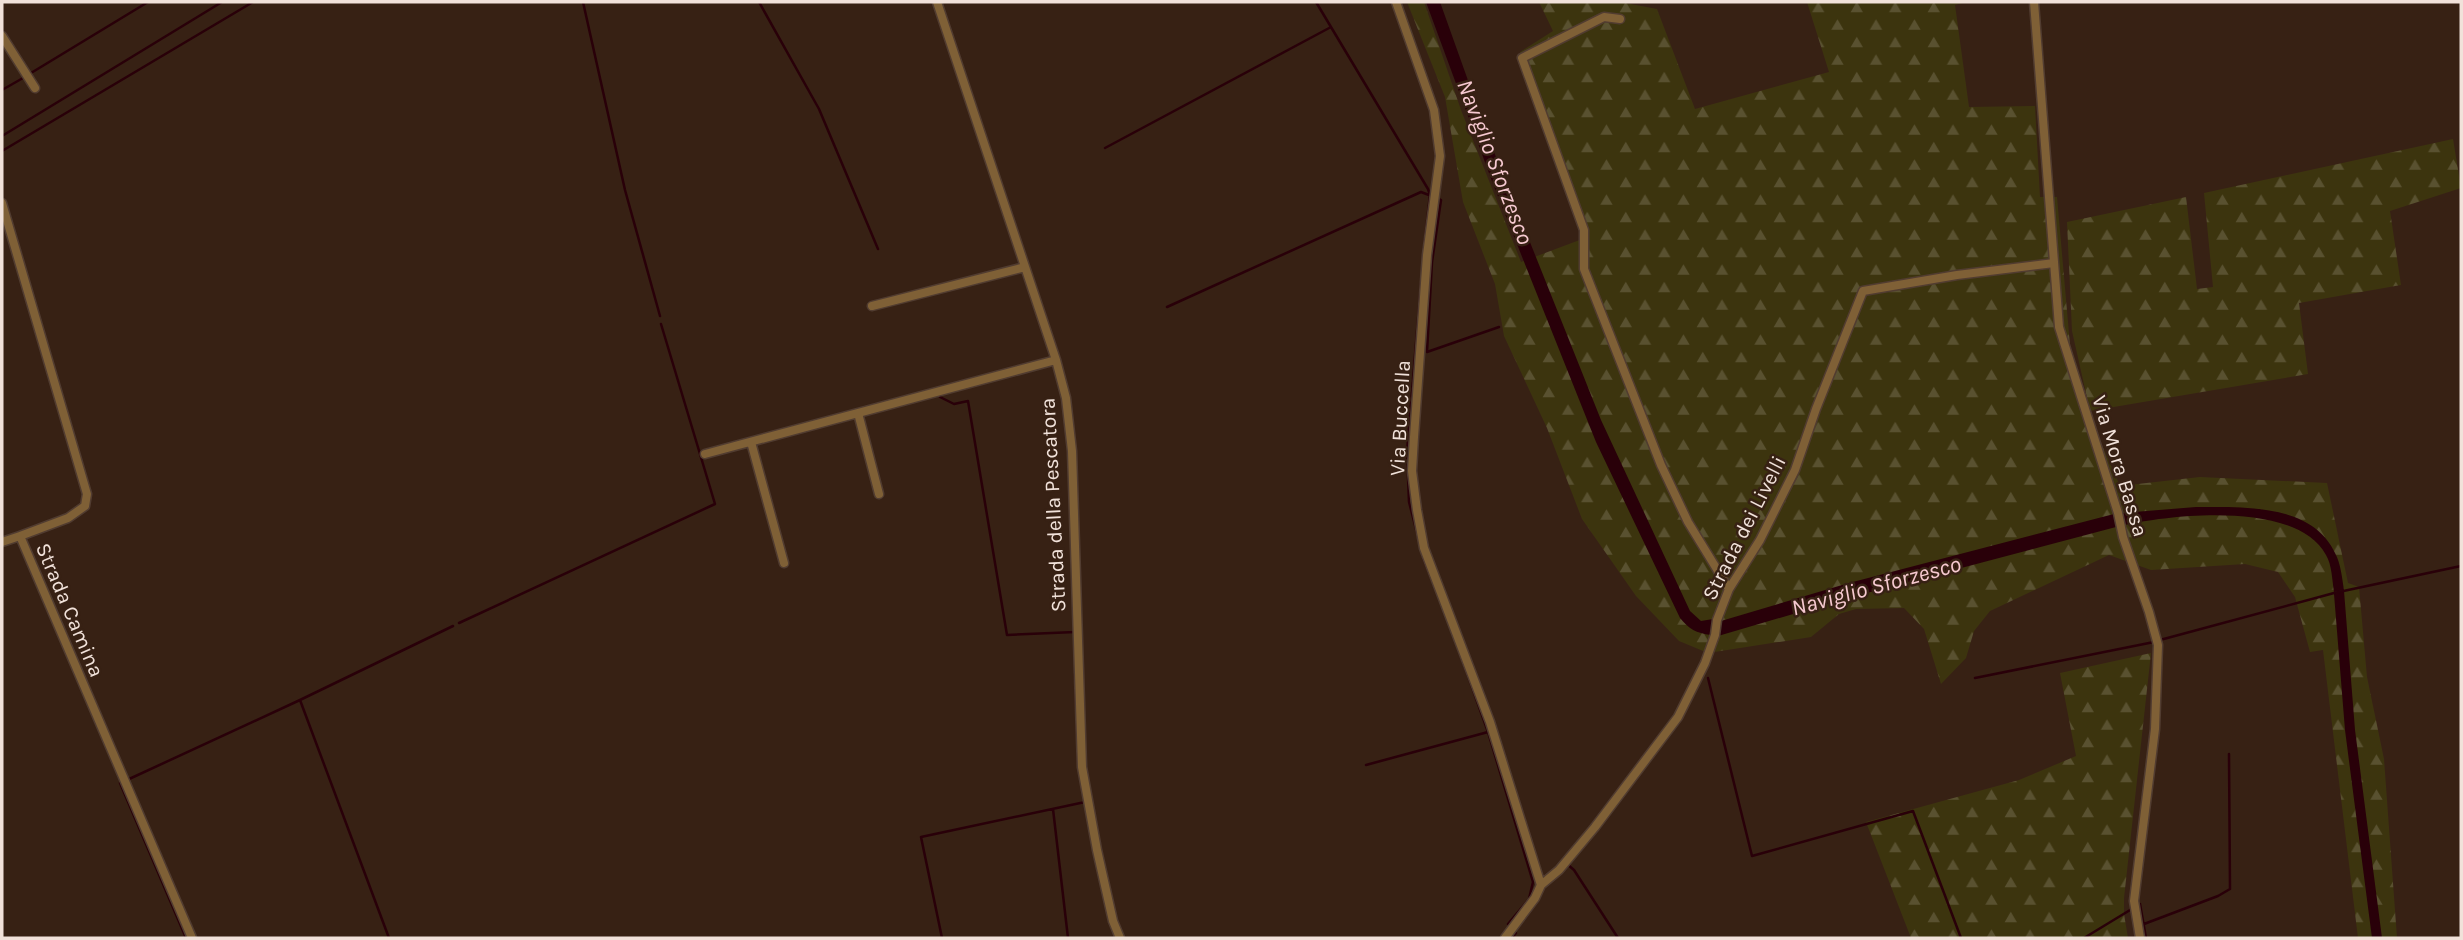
<svg xmlns="http://www.w3.org/2000/svg" width="2463" height="940" font-family="Karla,sans-serif">
<defs>
<pattern id="forest-firs" width="22" height="20" patternUnits="userSpaceOnUse" patternTransform="scale(1.75)"><rect width="22" height="20" fill="#3c340e"/><path d="M5 1l3.5 6h-7zM16 11l3.5 6h-7z" fill="#595130"/></pattern>
</defs>
<rect width="100%" height="100%" fill="#372114"/>
<path fill="url(#forest-firs)" d="M1407,2h17l37,108 60,152 64,-24 -65,-186 33,-21 -14,-29h81l37,7 38,100 134,-37 -22,-70h159l-11,3 14,102 66,-1 5,91h17l13,148 19,71 31,70 80,-9 127,6 21,100 11,4 8,90 17,82 13,179h-39l-35,-288 -13,2 -15,-55 -17,-25 -33,-8 -94,6 -42,-15 -119,56 -16,20 -8,27 -25,26 -17,-55 -20,-21 -48,1 -17,5 -28,23 -103,16 -29,-12 -43,-45 -54,-77 -35,-91 -43,-92 -9,-52 -32,-82 -18,-105z
M2453,139l8,49 -71,23 11,74 -102,18 9,71 -218,37 -18,-80 -5,-109 119,-25 11,92 16,-2 -9,-94z
M2151,653l-27,245v16l4,24h-217l-45,-116 153,-42 57,-24 -16,-83z"/>
<path fill="#290009" d="M1426,2h14l50,140 111,278 89,191 11,10 12,-2 -2,16c-15,-2 -22,-6 -31,-17l-84,-176 -103,-258z
M2196,507c45,0 116,-4 139,46 6,11 7,25 9,37l-10,2c-2,-12 -2,-27 -8,-37 -29,-54 -152,-41 -202,-30l-2,-12z
M2114,514l2,13 -272,72 -126,37 3,-15 128,-38z
M2344,591l11,139 27,208h-10l-27,-208 -11,-136z"/>
<g fill="none" stroke-linecap="round" stroke-linejoin="round">
<path stroke="#290009" stroke-width="2.5" d="M583,2l42,188 35,126
M759,2l60,107 59,140
M1316,2l112,187 2,6 -6,53
M31,73l117,-71
M2,90l21,-12
M2,136l220,-134
M1105,148l226,-121
M2,151l251,-149
M1435,197l6,3 -9,62 -5,90 72,-25
M1421,283l-14,168 2,51 15,58 12,30
M1167,307l254,-115 8,3
M940,397l14,7 14,-3 39,234 68,-3
M459,623l256,-119 -54,-180
M2160,640l174,-47 127,-27
M1457,645l31,87 45,150 -4,17 -21,25 8,9 -4,5
M1075,674l3,88
M1708,678l44,178 161,-45 48,127
M1975,678l179,-36
M300,700l89,238
M1366,765l122,-33
M127,780l173,-80 153,-74
M120,783l66,155
M1053,809l15,129
M1567,864l7,6 44,68
M2144,924l74,-28 12,-7 -1,-135
M942,938l-21,-101 164,-35 -1,-3
M2084,938l56,-34 6,34"/>
<defs>
<path id="minor" d="M937,2l119,358 10,38 6,53 10,316 15,83 16,71 7,17
M1396,2l38,108 6,46 -13,99 -13,182 -2,34 5,39 7,38 66,174 51,163 -6,13 -30,40
M2034,2l25,325 59,186 5,24 26,75 9,33 -3,84 -21,172 6,37
M1620,19l-16,-2 -82,41 62,172v39l77,196 27,57 41,67
M2,36l33,52
M2,203l85,291 -2,12 -17,12 -48,18 172,402
M872,306l153,-39
M858,413l21,81
M751,442l33,121
M705,454l351,-94
M2,542l18,-6
M1541,885l18,-15 36,-43 83,-110 27,-54 10,-28 2,-15 12,-31 31,-49 35,-70 21,-61 47,-118 94,-16 97,-12"/>
</defs>
<use href="#minor" stroke="#513c30" stroke-width="11"/>
<use href="#minor" stroke="#7f6036" stroke-width="8"/>
</g>
<g text-anchor="middle" dominant-baseline="central" stroke-width="5" stroke-linejoin="round" paint-order="stroke">
<g font-size="21" fill="#f1e2da" stroke="#372114">
<text transform="translate(1400 418) rotate(-87)">Via Buccella</text>
<text transform="translate(2120 466) rotate(73)">Via Mora Bassa</text>
<text transform="translate(1053 505) rotate(-93)">Strada della Pescatora</text>
<text transform="translate(1744 528) rotate(-63)">Strada dei Livelli</text>
<text transform="translate(70 610) rotate(67)">Strada Camina</text>
</g>
<g font-size="23" font-style="italic" fill="#f7cad1" stroke="#372114">
<text transform="translate(1495 162) rotate(69)">Naviglio Sforzesco</text>
<text transform="translate(1876 586) rotate(-15)">Naviglio Sforzesco</text>
</g>
</g>
<rect width="2463" height="940" fill="none" stroke="#f1e2da" stroke-width="7"/>
</svg>
